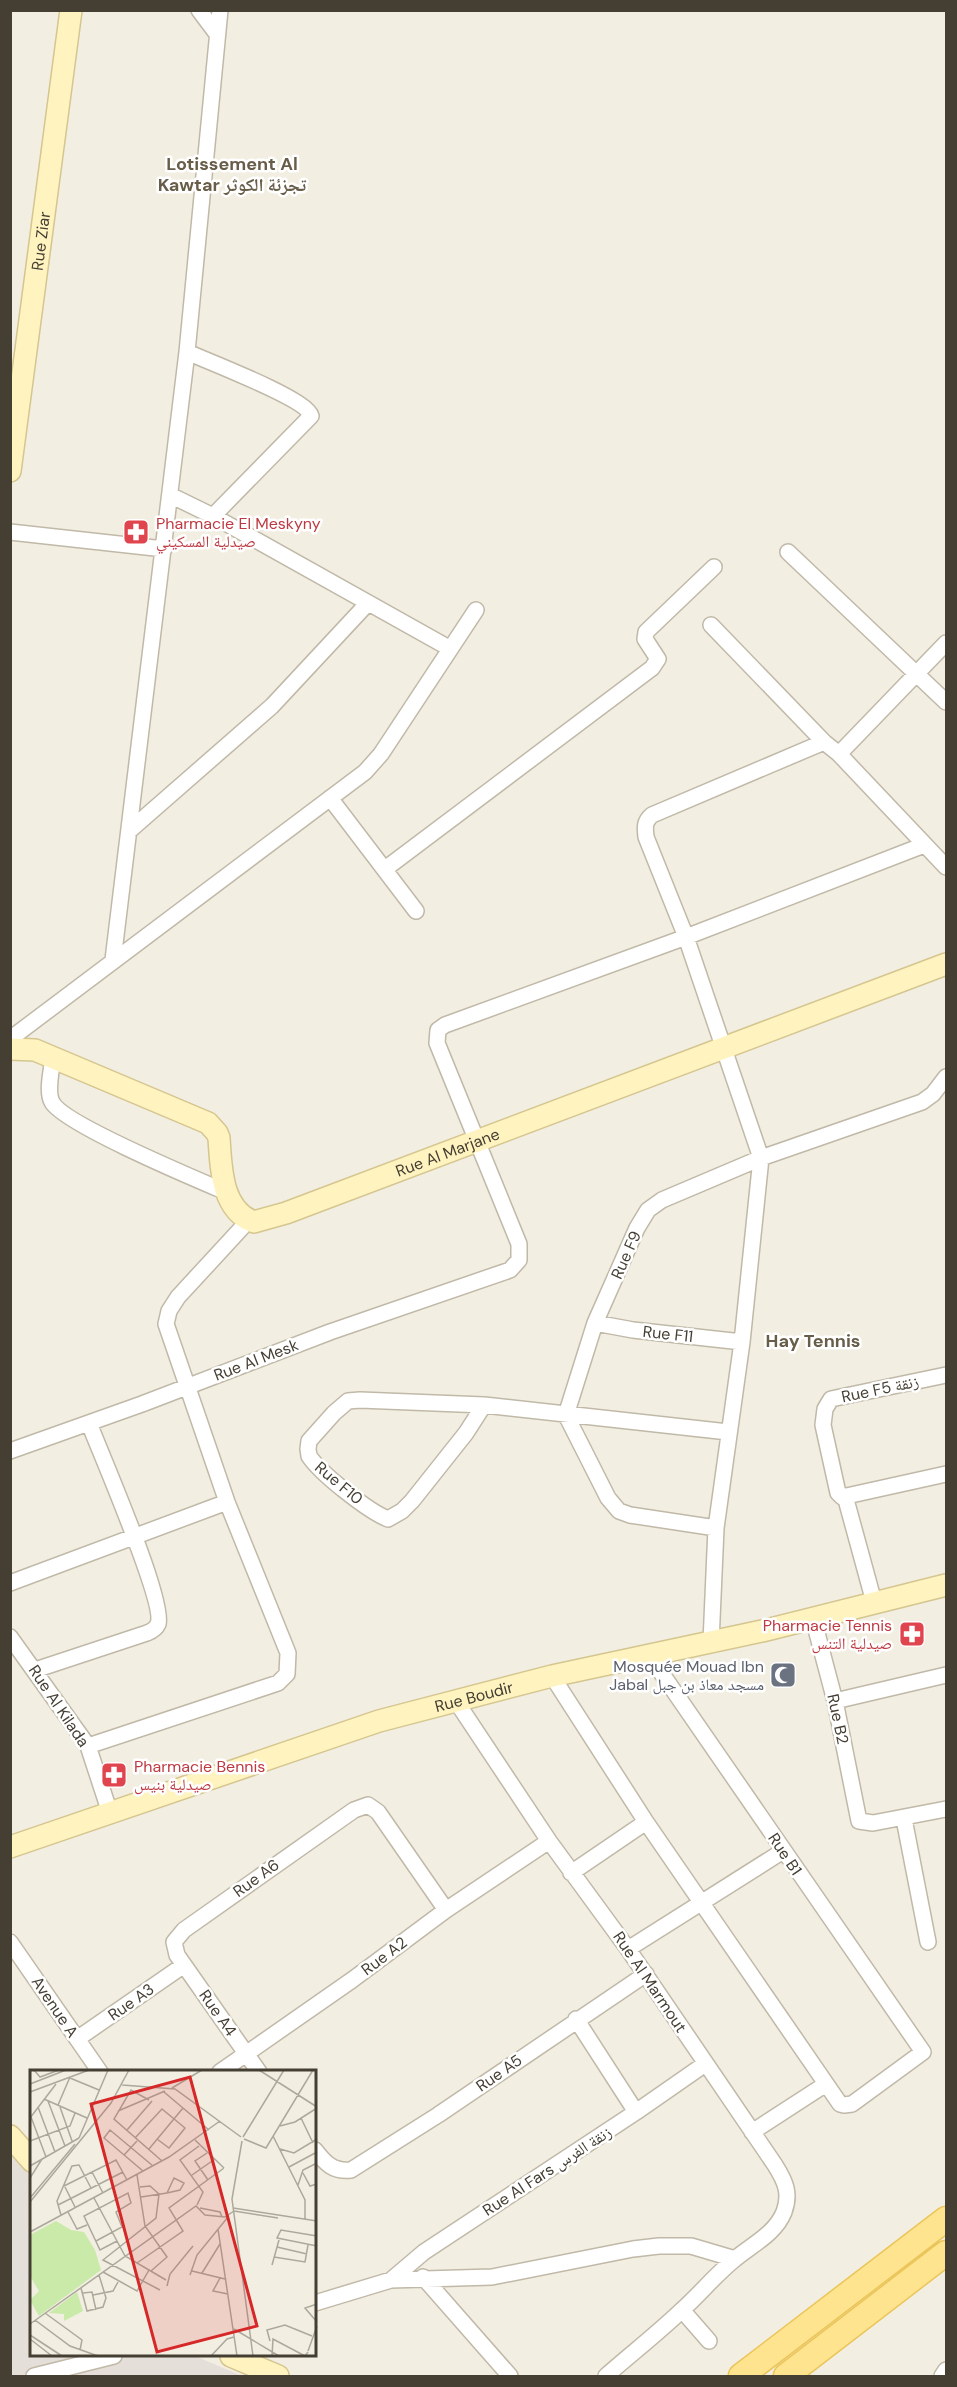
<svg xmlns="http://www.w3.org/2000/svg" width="957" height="2387" font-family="'DM Sans','Noto Naskh Arabic',sans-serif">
<rect width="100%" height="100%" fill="#f2eee2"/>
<path fill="#e4dfd8" d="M10,2140l21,24 1,192h163l47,20h-231z"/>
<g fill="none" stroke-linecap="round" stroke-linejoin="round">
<defs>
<path id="street" d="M199,10l18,24
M187,352c20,9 120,47 124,64l-98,100
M170,495l43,21 236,132
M10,532l154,17
M788,552l158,150
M711,625l113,117 15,12 107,113
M839,754l107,-111
M330,798l86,113
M129,831l143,-125 96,-103
M385,869l267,-201 6,-9 -13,-20 1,-7 68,-65
M113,960l74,-608 33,-342
M10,1039l355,-267 16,-18 95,-144
M53,1057c-1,12 -7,34 -1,45 10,21 146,78 174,90
M595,1323l38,7 109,12
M946,1375l-115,24 -6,10 -2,16 15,68 4,4 104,-23
M484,1405l-18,28 -54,68 -10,10 -14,8c-20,-8 -67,-45 -79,-63l-1,-7 1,-8 25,-28 14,-12 12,-1 124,5 244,27
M10,1451l132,-47 188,-72 180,-62 9,-10v-16l-82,-201 1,-13 7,-5 241,-88 238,-92
M845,1496l29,106
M716,1528l-86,-13 -11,-4 -11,-13 -42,-83 29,-92 42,-95 11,-18 14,-10 99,-42 161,-56 11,-8 13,-17
M10,1583l217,-81
M813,1618l22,83 24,120 14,2 73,-14
M10,1637l78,109 22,67
M711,1642l5,-114 26,-186 19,-184 -75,-221 -40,-100c-1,-10 -2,-15 6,-22l172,-73
M35,1670l112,-37c5,-2 9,-4 11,-9 8,-21 -58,-172 -69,-201
M552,1676l94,146 194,282 4,1 8,-1 71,-52 -274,-397
M456,1701l93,140 79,108 147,216c10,16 16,28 9,47 -9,22 -31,32 -49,47 -19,15 -35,35 -53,51 -24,23 -51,44 -76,66
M835,1701l111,-26
M88,1746l190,-63 9,-9 1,-21 -61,-151 -61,-178 3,-13 9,-14 71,-77
M904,1819l24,123
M571,1873l75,-51
M10,1942l90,130
M628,1949l155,-98
M576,2019l60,93
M77,2039l107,-74
M220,2072l132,-92 94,-70 103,-69
M259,2072l-82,-117 -3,-13 10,-12 170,-120 14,-5 10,7 68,98
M752,2132l74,-48
M315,2150c10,13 18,22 36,20l87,-55 208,-141
M423,2277l87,99
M391,2280l33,-28 212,-140 69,-48
M315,2303l76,-23 101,-3 141,-28 26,-3h32l44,13
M682,2310l27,31
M34,2376l80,-20
M942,2376l4,-6"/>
<g id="secondary">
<path id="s1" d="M10,471l61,-461"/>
<path id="s2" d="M10,1049l25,1 173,73 9,10 2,5c2,29 2,72 35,84l32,-9 660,-249"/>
<path id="s3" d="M10,1847l369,-126 173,-45 210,-45 184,-46"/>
<path d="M10,2136l22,25"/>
<path d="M231,2356l47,20"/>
</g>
<path id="primary" d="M741,2376l205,-157
M786,2376l160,-123"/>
</defs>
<use href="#street" stroke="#c1b9a8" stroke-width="18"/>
<use href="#secondary" stroke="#d5c68f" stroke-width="24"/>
<use href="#primary" stroke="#eac559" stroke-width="27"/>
<use href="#street" stroke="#fff" stroke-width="15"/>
<use href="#secondary" stroke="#fff3c0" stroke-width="21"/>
<use href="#primary" stroke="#ffe48f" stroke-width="24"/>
</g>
<defs>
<symbol id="pharmacy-square" viewBox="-11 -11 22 22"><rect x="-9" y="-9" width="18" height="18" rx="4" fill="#e0444e" stroke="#fff"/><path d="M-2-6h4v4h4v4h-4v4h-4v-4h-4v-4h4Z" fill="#fff"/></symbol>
<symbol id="mosque-square" viewBox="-11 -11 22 22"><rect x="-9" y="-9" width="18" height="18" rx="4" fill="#6b7280" stroke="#fff"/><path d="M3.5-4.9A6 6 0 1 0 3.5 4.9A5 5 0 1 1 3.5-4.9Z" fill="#fff"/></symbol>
</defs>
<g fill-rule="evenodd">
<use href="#pharmacy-square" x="121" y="517" width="30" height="30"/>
<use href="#pharmacy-square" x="897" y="1619" width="30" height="30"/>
<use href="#mosque-square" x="768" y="1660" width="30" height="30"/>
<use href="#pharmacy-square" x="99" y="1760" width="30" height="30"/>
</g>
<g text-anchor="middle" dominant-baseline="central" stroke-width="5" stroke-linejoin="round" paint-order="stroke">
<g font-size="16" fill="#443e33" stroke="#fff">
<text stroke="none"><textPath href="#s1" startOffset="232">Rue Ziar</textPath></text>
<text stroke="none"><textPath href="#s2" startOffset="534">Rue Al Marjane</textPath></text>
<text transform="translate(626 1255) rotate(-66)">Rue F9</text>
<text transform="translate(668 1334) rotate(6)">Rue F11</text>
<text transform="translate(256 1360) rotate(-21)">Rue Al Mesk</text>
<text transform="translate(880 1389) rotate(-12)">Rue F5 زنقة</text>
<text transform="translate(339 1483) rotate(40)">Rue F10</text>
<text stroke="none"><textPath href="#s3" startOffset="488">Rue Boudir</textPath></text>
<text transform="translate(59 1706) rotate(56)">Rue Al Kilada</text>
<text transform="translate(838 1719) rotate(78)">Rue B2</text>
<text transform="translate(785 1854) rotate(56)">Rue B1</text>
<text transform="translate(256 1878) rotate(-36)">Rue A6</text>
<text transform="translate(384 1956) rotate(-37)">Rue A2</text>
<text transform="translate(650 1982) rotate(56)">Rue Al Marmout</text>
<text transform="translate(131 2002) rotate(-35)">Rue A3</text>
<text transform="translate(55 2007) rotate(56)">Avenue A</text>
<text transform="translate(218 2013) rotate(55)">Rue A4</text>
<text transform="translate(499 2073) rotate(-35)">Rue A5</text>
<text transform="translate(547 2171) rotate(-33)">Rue Al Fars زنقة الفرس</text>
</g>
<g font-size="16" fill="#be3a42" stroke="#fff" text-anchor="start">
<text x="156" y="523">Pharmacie El Meskyny<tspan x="156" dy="18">صيدلية المسكيني</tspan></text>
<text x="892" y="1625" text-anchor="end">Pharmacie Tennis<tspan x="892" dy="18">صيدلية التنس</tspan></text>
<text x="134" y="1766">Pharmacie Bennis<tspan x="134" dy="18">صيدلية بنيس</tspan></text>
</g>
<g font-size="16" fill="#5b616d" stroke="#fff" text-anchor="end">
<text x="764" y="1666">Mosquée Mouad Ibn<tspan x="764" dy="18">Jabal مسجد معاذ بن جبل</tspan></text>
</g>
<g font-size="18" font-weight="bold" fill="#685d49" stroke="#fff">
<text x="232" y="164">Lotissement Al<tspan x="232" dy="21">Kawtar تجزئة الكوثر</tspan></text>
<text x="813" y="1341">Hay Tennis</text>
</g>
</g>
<g transform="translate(30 2070)">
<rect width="286" height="286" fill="#f2eee2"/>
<path d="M26,151l15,9 13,2 11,18 6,20 -62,46 -9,-16 9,-9 -9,-15v-41zM47,222l6,19 -19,10v-7l-15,-1z" fill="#c9eaa8"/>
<path fill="none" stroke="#aca89c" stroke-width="1.5" d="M4,0l6,7 19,-7M229,0l58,37M40,8l29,12M0,14l36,-14M92,15l53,4 66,48M142,18l30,-18M0,22l59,-22M134,22l45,38M14,29l43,19M119,30l-18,-10 -17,29 48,42M18,31l17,45M28,35l12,-28M8,37l17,45M30,37l12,34M88,41l47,-20M1,47l15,40M0,48l26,-34M271,48l12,25M250,56l15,-4 22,-14M97,60l25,-29M243,66l32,64v19M213,67l41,-67M49,68l29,-68M105,68l27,-29 23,19 -16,20 -12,-9M214,69l22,9 47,-78M165,70l29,28M0,71l40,-15 5,-13M212,71l-10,58 21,157M119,79l34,-41M250,79l14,4 23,-14M177,83l-12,8 13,19M94,85l13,-14M0,96l49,-28M259,97l28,-15M113,101l-39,-33 6,-8 43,36M62,102l11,21M273,103l7,13 7,-2M107,105l8,51 22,31 -16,14M162,105l23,-16M0,108l12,-19M268,115l5,-15 14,-7M34,116l52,-26 11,20M35,117l10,20M110,117l10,-1 9,8 -3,24 -53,42 57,30M111,127l26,-4 13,-3 4,-7 -10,-5 -7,15M0,128l45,-54M64,128l31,58 41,24M0,132l81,-99 18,-33M28,135l65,-33M167,135l6,-13 -23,-32 19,-14M170,138l20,4 2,5M203,138l84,13M204,141l44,7M38,142l9,17 10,-4M31,145l-4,-14 15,-35 7,-1 12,23M188,159l19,127M0,162l139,-75 51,-36M287,166l-36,-6 -4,8 40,8M66,171l26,-14 -6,-15 15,-9 -3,-10 -44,23 16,34 17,-9M247,177l30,7M244,187l31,5 3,-17M107,193l46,-32 -14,-23 55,-40M242,195l7,-25M162,201l33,8M73,202l34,19 12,-21M172,203l18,-29M160,205l7,-20 31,-38M190,208l-7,13 15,3M137,216l3,-12 23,-28M51,218l6,23 16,-4 3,-9 -7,-23M53,223l9,-1 4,18M63,225l20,-4 5,-9M287,234l-12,4 12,14M15,243l37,27 -2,10M5,250l35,26 28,10M0,254l166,-118 9,9 20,2 9,-6M204,259l45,27M0,265l32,21M0,269l22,17M240,271l-3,-11 18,-5 27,11M278,281l9,-25M181,286l16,-17 7,-2M242,286l1,-17 32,17 3,-4"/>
<path fill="#d62828" fill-opacity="0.15" stroke="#d62828" stroke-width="3" d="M160,7l67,249 -100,26 -66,-248z"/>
<rect width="286" height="286" fill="none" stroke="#443e33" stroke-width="3"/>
</g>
<rect width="957" height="2387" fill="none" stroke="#443e33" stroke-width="24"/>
</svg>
